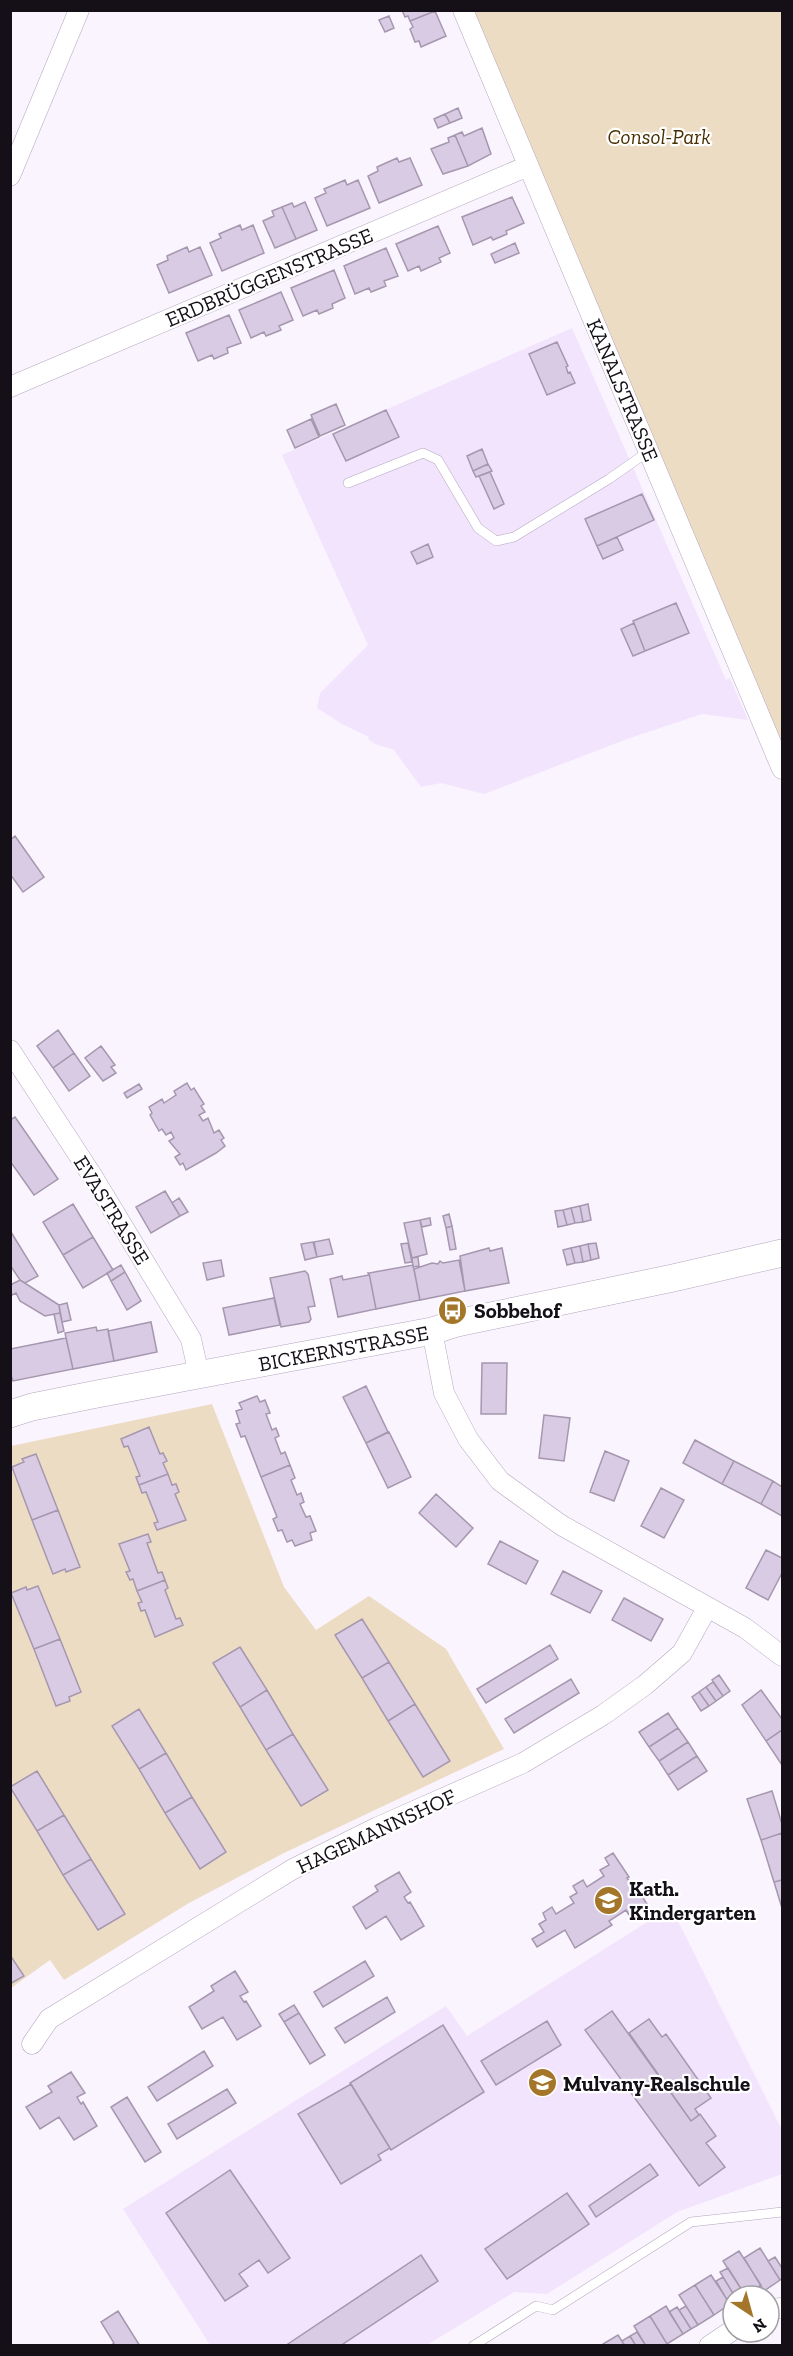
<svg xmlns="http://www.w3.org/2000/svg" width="793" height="2356" font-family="'Zilla Slab',serif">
<rect width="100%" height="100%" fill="#faf4fe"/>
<path fill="#f3e4fe" d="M572,328l154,352 4,-2 18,42 -46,-6 -75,25 -143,55 -43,-11 -20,4 -27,-37 -19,-6 -7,-5 1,-2 -27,-13 -25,-16 3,-15 48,-48 -86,-190z
M671,1907l111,223v44l-105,38 -130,82 -33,-2 -87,53h-217l-87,-136 323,-203 21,30z"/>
<path fill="#eddcc4" d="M471,11h311v732z
M212,1404l72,183 32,43 53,-34 77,53 58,100 -220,104 -95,50 -125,77 -14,-20 -39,28v-542z"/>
<path fill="#dacbe4" stroke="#a597ae" stroke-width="1.5" d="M402,10h33v1l-25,10 -2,-5 -3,1z
M435,11l11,25 -25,11 -2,-6 -4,1 -5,-13 3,-2 -3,-6z
M389,16l5,12 -9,4 -6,-12z
M458,108l4,10 -12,5 -5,-9z
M445,114l5,9 -12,5 -4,-9z
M482,128l9,26 -23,12 -13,-31 7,-3 2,4z
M455,135l13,31 -25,8 -12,-25 18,-7 -1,-4z
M397,158l2,4 11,-4 12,27 -43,18 -11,-27 10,-5 -1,-4z
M345,180l2,5 11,-5 12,28 -43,18 -12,-28 11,-5 -2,-4z
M512,197l12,26 -18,8 1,3 -14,6 -2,-3 -18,8 -11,-28z
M305,202l12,28 -21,9 -14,-32 10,-4 2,4z
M282,207l14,32 -21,9 -12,-27 11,-5 -2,-5z
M240,225l2,5 11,-5 11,28 -42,18 -12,-28 11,-5 -2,-4z
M438,226l12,27 -11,5 2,4 -20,9 -2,-5 -11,5 -12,-27z
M515,243l4,10 -24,10 -4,-9z
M187,247l2,5 11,-5 12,28 -43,18 -12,-28 11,-5 -1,-4z
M386,248l12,28 -14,5 2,5 -15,6 -2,-4 -14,6 -11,-28z
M334,270l11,28 -13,6 1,4 -14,6 -2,-4 -14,6 -12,-28z
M281,292l12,28 -14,6 2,4 -15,6 -2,-4 -13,6 -12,-28z
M229,315l12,28 -14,5 1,5 -14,6 -2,-4 -14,6 -12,-28z
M557,342l11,24 -2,1 2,6 2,-1 5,11 -28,12 -18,-41z
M336,404l9,21 -25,11 -9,-21z
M386,410l13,27 -53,24 -13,-27z
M311,419l8,18 -24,11 -8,-18z
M482,449l6,15 -15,7 -6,-15z
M488,464l4,7 -16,6 -3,-6z
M490,472l14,32 -10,5 -15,-33z
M642,494l12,26 -57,26 -12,-27z
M617,537l6,13 -20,9 -6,-13z
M428,544l5,13 -16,7 -6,-12z
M676,603l13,30 -44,18 -12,-30z
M634,623l11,28 -12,5 -12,-27z
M15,836l29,41 -21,15 -13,-18v-34z
M58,1030l16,23 -21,15 -16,-22z
M101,1046l14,19 -4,2 5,6 -13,8 -18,-23z
M74,1053l16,23 -21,15 -16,-23z
M187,1083l4,7 3,-2 10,16 -3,2 4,6 -6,3 4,6 5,-3 6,15 5,-3 5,8 -3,2 4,6 -9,7 -30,17 -3,-7 -3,2 -5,-8 5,-3 -11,-13 5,-3 -3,-6 -5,3 -4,-6 -3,2 -9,-16 2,-2 -3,-6 13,-8 2,4 12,-8 -2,-4z
M139,1084l3,5 -15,9 -3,-5z
M15,1117l43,62 -24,16 -24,-34v-41z
M165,1191l15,25 -29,17 -15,-26z
M179,1198l9,14 -8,4 -8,-13z
M73,1204l20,33 -30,18 -20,-33z
M588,1204l3,16 -8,2 -3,-16z
M580,1206l3,16 -8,1 -4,-15z
M571,1208l4,15 -8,2 -4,-15z
M563,1210l4,15 -9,2 -3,-16z
M449,1214l3,12 -6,2 -3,-12z
M430,1218l1,7 -9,2 -2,-7z
M420,1220l7,34 -15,4 -8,-35z
M452,1226l4,23 -6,1 -4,-22z
M11,1232l27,44 -13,7 -5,-3 -10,-15z
M93,1237l20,33 -30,18 -20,-33z
M329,1239l4,15 -16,3 -3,-15z
M313,1242l4,15 -12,3 -4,-16z
M408,1243l4,19 -7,1 -4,-19z
M596,1243l3,15 -8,2 -3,-16z
M588,1244l3,16 -8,2 -3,-16z
M580,1246l3,16 -8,1 -4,-15z
M489,1248l1,3 12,-3 7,35 -44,8 -5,-35z
M571,1248l4,15 -8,2 -4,-15z
M418,1257l1,9 -6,1 -1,-9z
M221,1260l3,16 -17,4 -4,-17z
M459,1260l6,31 -45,9 -6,-31 18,-6 6,1 2,-3 3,2z
M121,1265l4,7 -14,9 -4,-8z
M413,1265l7,35 -44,9 -7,-36z
M305,1271l3,3 7,32 -7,1 3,12 -2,3 -28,5 -11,-49z
M125,1272l16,29 -14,9 -16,-29z
M368,1273h1l7,36 -38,8 -8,-38 12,-3 1,4 26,-5z
M20,1280l39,25 1,8 -15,3 -25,-15 -4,-8 -6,3v-11z
M274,1298l6,27 -51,10 -6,-27z
M67,1303l4,17 -9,2 -3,-17z
M60,1313l4,18 -6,2 -4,-19z
M151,1322l6,30 -43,9 -6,-30z
M96,1327l1,4 11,-2 6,32 -41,8 -8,-36z
M66,1338l7,31 -60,12 -3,-8v-24z
M482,1363h25l-1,51h-25z
M366,1386l22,46 -22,11 -23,-46z
M257,1396l3,6 5,-2 5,13 -4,1 6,16 4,-2 3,8 -4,2 6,16 4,-2 5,13 -29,12 -16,-41 -4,1 -5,-13 4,-1 -4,-12 6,-2 -3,-6z
M544,1415l26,3 -6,43 -25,-3z
M149,1427l11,27 3,-1 4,8 -4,2 5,11 -29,11 -3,-8 4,-1 -12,-30 -4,1 -3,-8z
M389,1432l22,45 -23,11 -22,-45z
M695,1440l39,21 -12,23 -39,-21z
M605,1451l24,10 -15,40 -24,-9z
M36,1454l22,56 -26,10 -20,-53 12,-5 -2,-3z
M734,1461l39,20 -12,23 -39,-20z
M290,1465l5,13 -4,2 6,15 4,-2 3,9 -4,2 6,13 4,-1 6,15 -6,2 2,7 -17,6 -3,-6 -5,2 -5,-12 -4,1 -5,-12 4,-2 -16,-40z
M168,1474l4,11 4,-1 3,8 -4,2 11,26 -29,10 -3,-7 4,-1 -12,-30 -4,1 -3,-8z
M773,1481l9,6v29l-21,-12z
M661,1488l23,12 -20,38 -23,-12z
M436,1494l37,34 -17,19 -37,-34z
M58,1510l22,57 -14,5 -1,-3 -12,5 -21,-54z
M148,1534l3,8 -4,1 11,30 4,-1 3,8 -28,11 -4,-12 -3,1 -4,-8 4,-1 -11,-27z
M500,1541l38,20 -12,23 -38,-20z
M766,1550l16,8v15l-14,27 -22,-12z
M563,1571l39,20 -12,22 -39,-19z
M165,1580l3,8 -3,2 11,29 4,-1 3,7 -28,12 -10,-27 -4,1 -3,-8 4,-1 -5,-11z
M38,1586l22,53 -26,10 -23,-56 15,-6 1,3z
M624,1598l39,21 -12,22 -39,-21z
M362,1619l27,43 -27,16 -27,-43z
M60,1639l21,53 -12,5 1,4 -14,5 -22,-57z
M550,1645l8,14 -72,44 -9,-14z
M240,1647l27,43 -27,17 -27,-44z
M389,1662l26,42 -27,17 -26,-43z
M719,1675l11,16 -7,5 -11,-16z
M571,1679l8,14 -65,40 -9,-14z
M713,1682l10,14 -7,5 -10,-14z
M706,1687l10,14 -7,5 -10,-14z
M267,1690l26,44 -27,16 -26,-43z
M761,1690l21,29v11l-16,11 -24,-36z
M699,1692l10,14 -8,5 -9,-14z
M415,1704l35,57 -27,16 -35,-56z
M139,1709l27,44 -27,16 -27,-43z
M668,1713l10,15 -29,19 -10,-15z
M678,1728l10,14 -29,19 -10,-14z
M782,1730v35l-16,-24z
M293,1734l35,56 -27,16 -35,-56z
M688,1742l9,14 -29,19 -9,-14z
M166,1753l26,44 -27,16 -26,-44z
M697,1756l10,15 -29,19 -10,-15z
M37,1771l27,44 -27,16 -27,-44z
M772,1791l10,33v9l-21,7 -14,-41z
M192,1797l34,55 -26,17 -35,-56z
M64,1815l27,44 -28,16 -26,-44z
M782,1833v47l-8,2 -13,-42z
M613,1853l16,24 -2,1 3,4 2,-1 15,23 -18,11 -3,-5 -17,11 3,4 -37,23 -10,-18 -28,17 -5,-8 12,-7 -5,-8 7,-4 -3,-7 9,-6 4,7 18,-11 -4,-6 7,-4 -4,-7 10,-6 4,7 17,-11 -4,-6 9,-5 -4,-7z
M91,1859l34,55 -27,16 -35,-55z
M399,1872l12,20 -7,5 4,6 2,-1 14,24 -23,14 -15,-24 -20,13 -13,-22 25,-16 -3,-5z
M782,1880v28l-8,-26z
M10,1955l14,21 -14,8z
M365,1961l9,15 -51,31 -9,-15z
M235,1971l13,21 -8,4 4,6 2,-1 15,25 -24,14 -14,-23 -21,12 -13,-22 25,-16 -3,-5z
M387,1997l8,15 -50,31 -10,-15z
M294,2005l5,8 -15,9 -5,-8z
M612,2011l79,110 9,-7 16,22 -10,7 19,24 -26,19 -114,-156z
M299,2013l26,42 -15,9 -26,-42z
M649,2019l13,18 4,-3 45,64 -16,11 4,6 -8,6 -62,-88z
M547,2021l14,24 -65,40 -15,-24z
M443,2025l41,67 -93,58 -41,-67z
M204,2051l9,15 -56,35 -9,-14z
M71,2072l14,21 -8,4 4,7 2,-2 14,24 -23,14 -15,-23 -19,12 -14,-22 26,-15 -4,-6z
M351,2084l39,64 -12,7 3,5 -40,24 -43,-70z
M227,2089l9,14 -59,36 -9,-15z
M127,2097l34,55 -16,10 -34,-55z
M650,2164l8,11 -62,42 -7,-11z
M230,2170l60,88 -22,15 -9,-13 -20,14 9,12 -23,15 -59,-88z
M567,2193l22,31 -82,55 -22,-30z
M760,2248l20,32 -16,11 -20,-33z
M739,2251l22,34 -16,10 -22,-34z
M421,2255l17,26 -98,65h-55z
M775,2257l7,11v11l-2,1 -12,-19z
M728,2268l14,22 -8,5 -14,-23z
M711,2275l19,29 -16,11 -19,-30z
M723,2277l11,18 -7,5 -11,-19z
M695,2285l19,30 -16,10 -19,-30z
M666,2306l17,28 -16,10 -17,-28z
M686,2306l12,19 -7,4 -12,-19z
M677,2307l14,22 -8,5 -14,-22z
M118,2311l22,35h-30l4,-3 -13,-21z
M650,2316l17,28 -3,2h-18l-12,-20z
M637,2332l9,14h-10l-6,-10z
M618,2335l7,11h-22v-2z
M630,2336l6,10h-11l-3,-5z"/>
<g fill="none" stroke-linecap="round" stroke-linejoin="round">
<defs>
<path id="lane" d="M348,483l75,-30 15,7 40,68 18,13 18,-4 95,-58 40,-28
M473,2346l63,-40 17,4 138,-88 91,-10"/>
<path id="street" d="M463,10l319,759
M10,176l69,-166
M10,387l518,-221
M10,1050l81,124 100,165 8,36
M432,1331l12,62 24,46 32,42 61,44 184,103 37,28
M32,2044l17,-25 244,-150 85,-42 145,-64 80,-48 42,-30 37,-32 25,-45
M769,2309l13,-1
M709,2346l24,-16"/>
<g id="secondary">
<path id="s1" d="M10,1414l22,-7 65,-13 335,-63 25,-8 216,-45 109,-25"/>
</g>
</defs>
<use href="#lane" stroke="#b4a6be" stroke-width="10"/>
<use href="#street" stroke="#b4a6be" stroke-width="21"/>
<use href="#secondary" stroke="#b4a6be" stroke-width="28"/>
<use href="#lane" stroke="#fff" stroke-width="9"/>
<use href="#street" stroke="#fff" stroke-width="20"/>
<use href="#secondary" stroke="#fff" stroke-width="27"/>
</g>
<defs>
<symbol id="bus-disc" viewBox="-11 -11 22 22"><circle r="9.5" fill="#a47629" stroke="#fff"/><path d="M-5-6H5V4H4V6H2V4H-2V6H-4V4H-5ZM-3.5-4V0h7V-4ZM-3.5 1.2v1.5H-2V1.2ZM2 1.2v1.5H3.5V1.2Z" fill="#fff"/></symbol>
<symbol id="school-disc" viewBox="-11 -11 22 22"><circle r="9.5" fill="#a47629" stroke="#fff"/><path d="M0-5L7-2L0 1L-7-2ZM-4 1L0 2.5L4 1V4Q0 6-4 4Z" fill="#fff"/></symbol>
</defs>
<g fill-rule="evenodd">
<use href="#bus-disc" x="436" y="1294" width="33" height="33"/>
<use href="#school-disc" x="592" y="1884" width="33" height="33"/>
<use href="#school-disc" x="526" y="2066" width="33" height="33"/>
</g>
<g text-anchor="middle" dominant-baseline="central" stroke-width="4.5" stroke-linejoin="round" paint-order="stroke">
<g font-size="21" font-style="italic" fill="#482f00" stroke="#fff">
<text x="659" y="136">Consol-Park</text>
</g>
<g font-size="21" fill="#151018" stroke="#fff">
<text transform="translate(269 277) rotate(-23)">ERDBRÜGGENSTRASSE</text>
<text transform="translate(623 390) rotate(67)">KANALSTRASSE</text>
<text transform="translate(112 1210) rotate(58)">EVASTRASSE</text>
<text stroke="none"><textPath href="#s1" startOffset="340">BICKERNSTRASSE</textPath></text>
<text transform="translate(376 1831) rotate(-25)">HAGEMANNSHOF</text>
</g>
<g font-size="21" font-weight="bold" fill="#151018" stroke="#fff" text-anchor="start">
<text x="474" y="1310">Sobbehof</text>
<text x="629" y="1888">Kath.<tspan x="629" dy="24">Kindergarten</tspan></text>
<text x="563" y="2083">Mulvany-Realschule</text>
</g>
</g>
<rect width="793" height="2356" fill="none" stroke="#151018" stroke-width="24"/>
<g transform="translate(751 2314) rotate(144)"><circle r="28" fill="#ffffff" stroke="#a19fa3" stroke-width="1.5"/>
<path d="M0-4.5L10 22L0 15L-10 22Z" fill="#a47629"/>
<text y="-9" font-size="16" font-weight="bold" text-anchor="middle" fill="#151018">N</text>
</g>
</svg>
